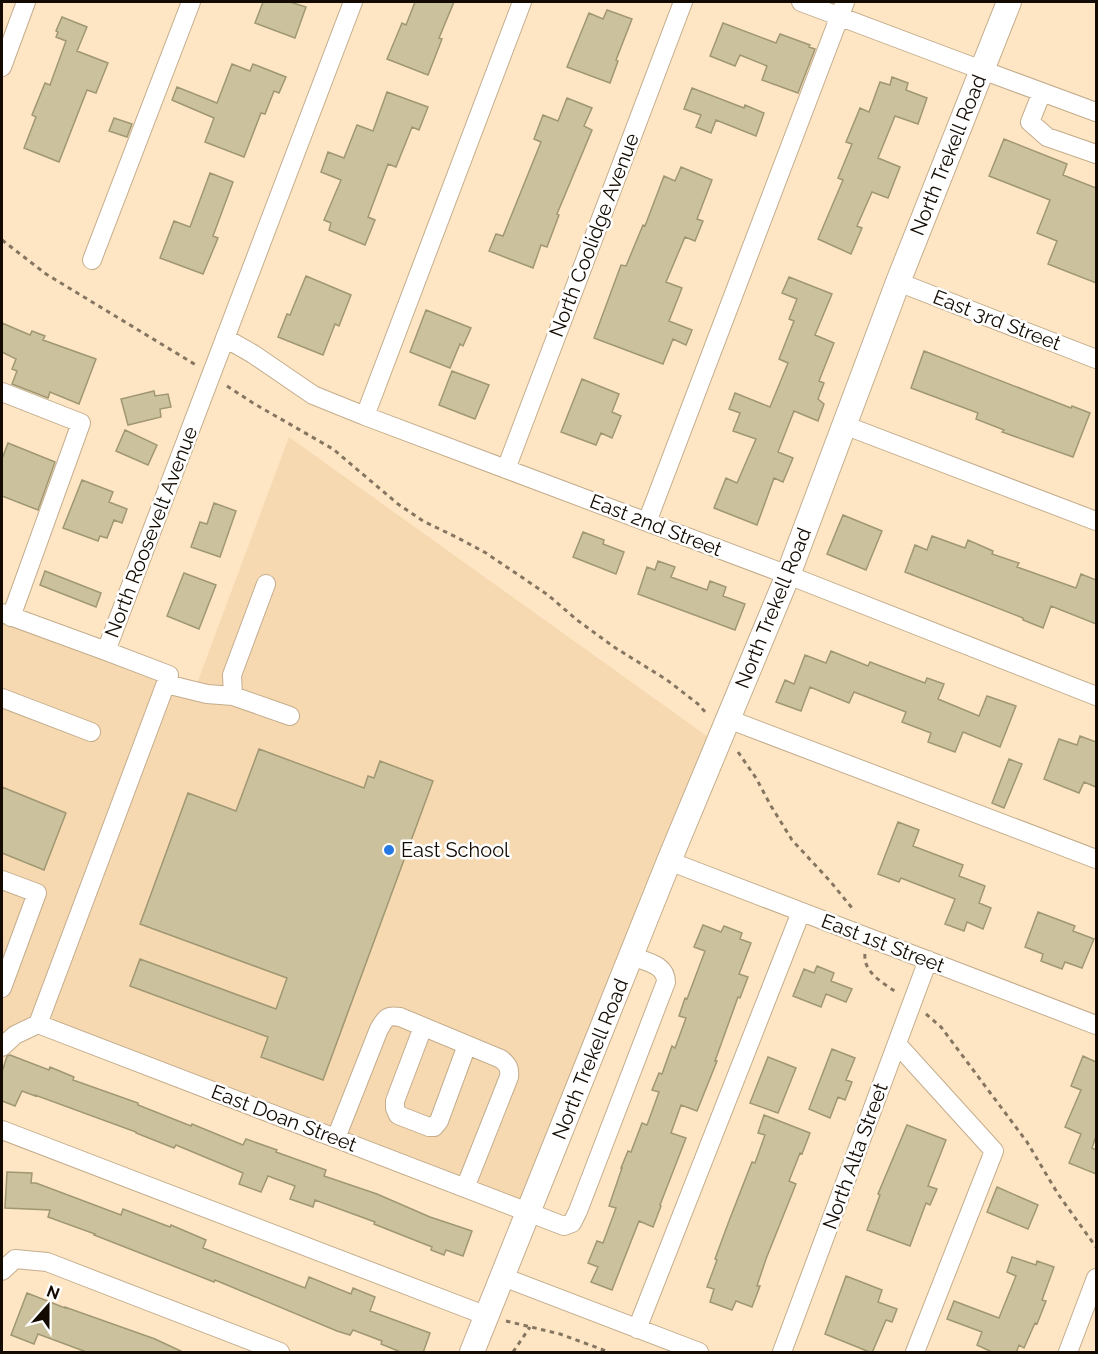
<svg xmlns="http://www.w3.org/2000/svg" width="1098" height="1354" font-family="Raleway,sans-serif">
<rect width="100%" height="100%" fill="#fee6c4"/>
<path fill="#f6d9b1" d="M289,437l429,307 -189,468 -491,-188 -36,23v-434l194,73z"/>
<path fill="#cbc29d" stroke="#a09773" stroke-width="1.5" d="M263,2h27l16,5 -11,31 -40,-15z
M415,2h39l-15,36 3,1 -14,36 -41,-16 15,-36 4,2z
M607,10l25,9 -16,41 2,1 -8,22 -43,-16 22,-54 14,6z
M62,17l25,10 -10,24 31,12 -12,30 -9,-3 -28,72 -35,-14 12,-31 -4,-2 13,-32 5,2 16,-44 -10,-4 2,-5 -2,-1z
M723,23l53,20 4,-9 30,11 -1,2 6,2 -17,44 -36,-13 5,-14 -27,-11 -5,11 -25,-10z
M232,64l18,7 3,-7 33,13 -7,16 -5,-2 -9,23 -4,-1 -17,44 -39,-15 9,-24 -42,-18 5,-13 40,16z
M892,77l16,6 -2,7 21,8 -9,26 -23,-8 -17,42 22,9 -12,31 -16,-6 -15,34 5,2 -11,26 -33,-15 25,-59 -5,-2 14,-34 -6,-2 14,-34 9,4 11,-30 10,3z
M692,88l52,20 1,-3 19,8 -8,23 -40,-16 -5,13 -15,-6 5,-12 -17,-6z
M387,92l41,15 -9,23 -7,-3 -16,40 -8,-3 -20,53 7,3 -10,25 -36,-15 2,-7 -7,-3 17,-40 -20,-8 7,-20 16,6 13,-33 16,6z
M567,98l25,10 -8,18 8,4 -35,84 2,1 -12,32 -6,-2 -8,23 -44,-17 7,-17 7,2 38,-94 -7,-3 9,-24 15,6z
M114,118l18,6 -5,13 -18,-6z
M1004,139l63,25 -4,11 33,13v95l-48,-19 9,-23 -20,-8 13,-33 -61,-24z
M681,167l31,13 -15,39 6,2 -8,20 -10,-4 -19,45 16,6 -13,33 23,9 -6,15 -13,-6 -10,25 -69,-26 27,-73 5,1 17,-41 2,1 19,-50 11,5z
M210,173l23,9 -20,54 5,2 -15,36 -43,-16 14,-37 16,6z
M306,276l45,19 -12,31 -4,-2 -12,31 -45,-18 9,-23 3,1z
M789,277l43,17 -17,41 19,8 -15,38 5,2 -6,16 6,5 -6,17 -24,-10 -16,41 15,6 -10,24 -9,-4 -17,47 -43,-17 12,-30 11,5 19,-44 -23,-8 7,-18 -11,-4 6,-16 35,14 18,-44 -9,-4 15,-38 -5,-2 8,-20 -15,-6z
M426,310l45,18 -8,18 -3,-2 -10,24 -40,-16z
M2,323l28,12 2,-4 13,5 -2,4 53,19 -17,45 -29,-12 -2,6 -36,-14 5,-13 -5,-2 4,-10 -14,-7z
M924,351l147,57 1,-2 18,7 -17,44 -71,-25 2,-2 -28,-11 2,-6 -67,-25z
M452,371l37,14 -14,34 -36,-14z
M582,379l37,15 -7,18 9,4 -9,22 -11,-5 -5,12 -35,-13z
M154,391l1,5 13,-2 3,13 -11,2 1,8 -33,8 -7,-26z
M125,430l32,15 -9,20 -32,-14z
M8,443l47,19 -17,48 -36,-14v-37z
M82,480l31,12 -4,10 18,7 -5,14 -8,-3 -7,18 -7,-2 -2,5 -35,-13z
M214,503l22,8 -16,46 -29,-10 9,-25 7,2z
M843,515l39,16 -16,39 -39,-16z
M583,532l21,8 -1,4 21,8 -8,22 -43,-17z
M932,536l33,12 3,-8 25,11 -1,3 27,9 -2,4 59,21 5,-14 15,6v44l-45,-18 -8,22 -20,-8v-2l-118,-46 10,-27 12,5z
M658,561l17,6 -4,10 36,13 3,-9 16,6 -3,9 22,8 -10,26 -97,-36 9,-27 8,3z
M45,571l56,22 -5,14 -56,-22z
M184,573l32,12 -17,44 -32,-13z
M831,651l37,15 2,-4 55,21 2,-5 17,6 -6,15 41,17 8,-20 29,10 -16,41 -37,-15 -8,20 -27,-10 3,-9 -29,-11 4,-10 -52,-20 -5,11 -39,-16 -9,24 -25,-9 9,-22 9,4 11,-29 21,8z
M1080,736l16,6v45l-12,-5 -5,11 -35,-14 15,-40 18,6z
M259,749l105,39 4,-12 6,2 6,-17 53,20 -110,299 -62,-23 7,-20 -138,-51 10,-27 136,50 11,-31 -147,-54 48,-131 48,18z
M1009,759l13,5 -18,44 -12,-5z
M2,787l64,26 -22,57 -42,-17z
M898,822l21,8 -6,16 50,19 -4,11 26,10 -6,17 12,5 -8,21 -16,-7 -3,9 -19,-7 10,-25 -54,-21 -2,4 -21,-8z
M1038,912l37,14 -2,5 21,8 -12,29 -17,-6 -3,7 -21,-8 2,-7 -18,-7z
M703,925l18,7 3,-6 18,7 -2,6 11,4 -12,31 9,3 -8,21 -2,-1 -23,64h2l-20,50 -16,-6 -10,28 15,5 -26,67 1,1 -8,21 -14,-6 -27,69 -21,-8 7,-15 -10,-4 9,-22 6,2 13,-35 -7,-2 13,-38h-1l7,-17 3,1 11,-29 5,2 12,-33 -7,-2 7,-17 3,1 10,-28 3,2 11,-30 -7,-2 6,-18 2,1 18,-48 -11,-4z
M817,966l17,7 -3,8 21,8 -6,13 -20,-8 -5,13 -28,-11 11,-27 10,4z
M832,1049l23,9 -9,22 6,2 -7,18 -7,-3 -8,21 -21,-9z
M10,1055l39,15 1,-3 24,10 -1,3 65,23v2l53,21 1,-2 51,21 3,-6 31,11 -1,2 50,18 -2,6 53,18 53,23 42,14 -9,25 -17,-6 -2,5 -13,-5 1,-3 -58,-23 1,-2 -60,-22 -2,7 -23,-8 5,-13 -27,-10 -7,16 -22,-8 4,-11 -67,-28 -2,3 -38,-15v-1l-101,-37v1l-13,-5 -7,15 -13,-5v-29l5,-16z
M1083,1056l13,6v74l-4,12 4,2v24l-27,-11 12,-29 -16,-7 16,-37 -10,-4z
M768,1057l28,11 -18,45 -28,-10z
M764,1115l46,18 -8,21 -2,-1 -11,28 7,3 -30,75 -9,27h3l-8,21 -16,-6 -4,9 -22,-8 4,-13 -7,-2 10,-27 -2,-1 14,-38 23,-59 3,1 10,-28 -7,-2z
M907,1125l39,15 -18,46 9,3 -7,16 -4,-2 -16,43 -43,-16 13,-35 -2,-1z
M7,1172l25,1 -1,10h5l85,32 2,-6 47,18 1,-2 35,15 -3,8 102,40 4,-11 42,17 2,-6 22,9 -5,14 60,22 -7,20h-20l-22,-9 1,-3 -29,-11 -3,5 -13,-4 -122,-51 -1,2 -79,-31 -41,-16 1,-1 -47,-17 2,-7 -45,-2z
M997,1187l41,18 -10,24 -41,-17z
M1012,1257l24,8 1,-4 17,6 -12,33 4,1 -9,23 -2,-1 -11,25 -5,-3 -3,8h-22l-17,-8 5,-13 -35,-13 7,-18 45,17 17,-42 -9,-4z
M846,1276l36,14 -4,12 19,7 -5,13 -6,-2 -14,33 -47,-19z
M27,1293l38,15v-1l90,32 30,14h-96l-51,-19 -4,10 -23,-9z"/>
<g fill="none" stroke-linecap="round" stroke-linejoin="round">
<defs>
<path id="minor" d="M801,2l154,58 141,52
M2,67l24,-65
M1042,92l-12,30 17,15 49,17
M92,260l99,-258
M898,282l198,77
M225,338l28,16 60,41 52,21 423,159 308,121
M2,392l79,31 -70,194
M365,416l157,-414
M844,425l252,96
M506,469l177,-467
M647,522l198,-520
M2,613l104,38 63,24 -131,349
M106,651l247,-649
M166,684l41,10 26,2 57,20
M233,696l-1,-21 34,-91
M2,698l89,34
M728,719l368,140
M669,861l427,164
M2,880l35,13 -35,95
M38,1024l526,202 8,-3 6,-12 88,-229c0,-18 -20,-20 -35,-26
M423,1027l-28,74v7l3,7 31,12h5l5,-6 28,-76
M897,1044l97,107 -79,201
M2,1047l13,-12 23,-11
M2,1130l485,186
M336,1138l43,-109c7,-11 7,-14 21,-12l101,42c7,6 9,9 8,18l-44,111
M2,1271l13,-12 32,3 233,90
M503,1277l196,75
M637,1329l164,-417
M782,1352l146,-392
M1068,1352l28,-74"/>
<path id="major" d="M472,1352l197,-491 119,-286 110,-293 111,-280"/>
</defs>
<use href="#minor" stroke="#c4ad8d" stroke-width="20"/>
<use href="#major" stroke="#c4ad8d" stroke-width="26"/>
<path stroke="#867661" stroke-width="3" stroke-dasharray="4.5 4.5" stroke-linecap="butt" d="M2,240l44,34 150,91
M227,386l26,17 80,46 65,55 25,17 35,17 28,15 62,42 29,25 37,27 53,33 31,24 9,10
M738,752l18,26 15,28 21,34 38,41 22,27 1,3
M865,954c-2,18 18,29 31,38
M926,1014l15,13 86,115 31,52 38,53
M506,1321l54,13 49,18
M513,1352l17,-25"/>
<use href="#minor" stroke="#fff" stroke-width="18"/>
<use href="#major" stroke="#fff" stroke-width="24"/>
</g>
<circle fill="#2478e3" stroke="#fff" stroke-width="2" cx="389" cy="850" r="6"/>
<g text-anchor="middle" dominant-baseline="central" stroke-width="5" stroke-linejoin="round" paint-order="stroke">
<g font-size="20" fill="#130b02" stroke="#fff">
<text transform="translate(948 155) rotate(-68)">North Trekell Road</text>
<text transform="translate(594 235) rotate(-69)">North Coolidge Avenue</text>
<text transform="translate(997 320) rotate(21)">East 3rd Street</text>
<text transform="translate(656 525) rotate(21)">East 2nd Street</text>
<text transform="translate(151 532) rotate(-69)">North Roosevelt Avenue</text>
<text transform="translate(773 608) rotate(-68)">North Trekell Road</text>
<text transform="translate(883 943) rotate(21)">East 1st Street</text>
<text transform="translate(590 1059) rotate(-68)">North Trekell Road</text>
<text transform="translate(284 1118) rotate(21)">East Doan Street</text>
<text transform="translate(855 1156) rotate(-70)">North Alta Street</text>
</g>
<g font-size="20" fill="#130b02" stroke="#fff" text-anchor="start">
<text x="401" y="850">East School</text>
</g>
</g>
<rect width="1098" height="1354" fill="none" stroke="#130b02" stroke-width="6"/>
<g transform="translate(48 1306) rotate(21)" stroke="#ffffff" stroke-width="4.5" paint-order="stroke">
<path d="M0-4.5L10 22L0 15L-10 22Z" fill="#130b02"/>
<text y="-9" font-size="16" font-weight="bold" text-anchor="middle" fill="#130b02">N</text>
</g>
</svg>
